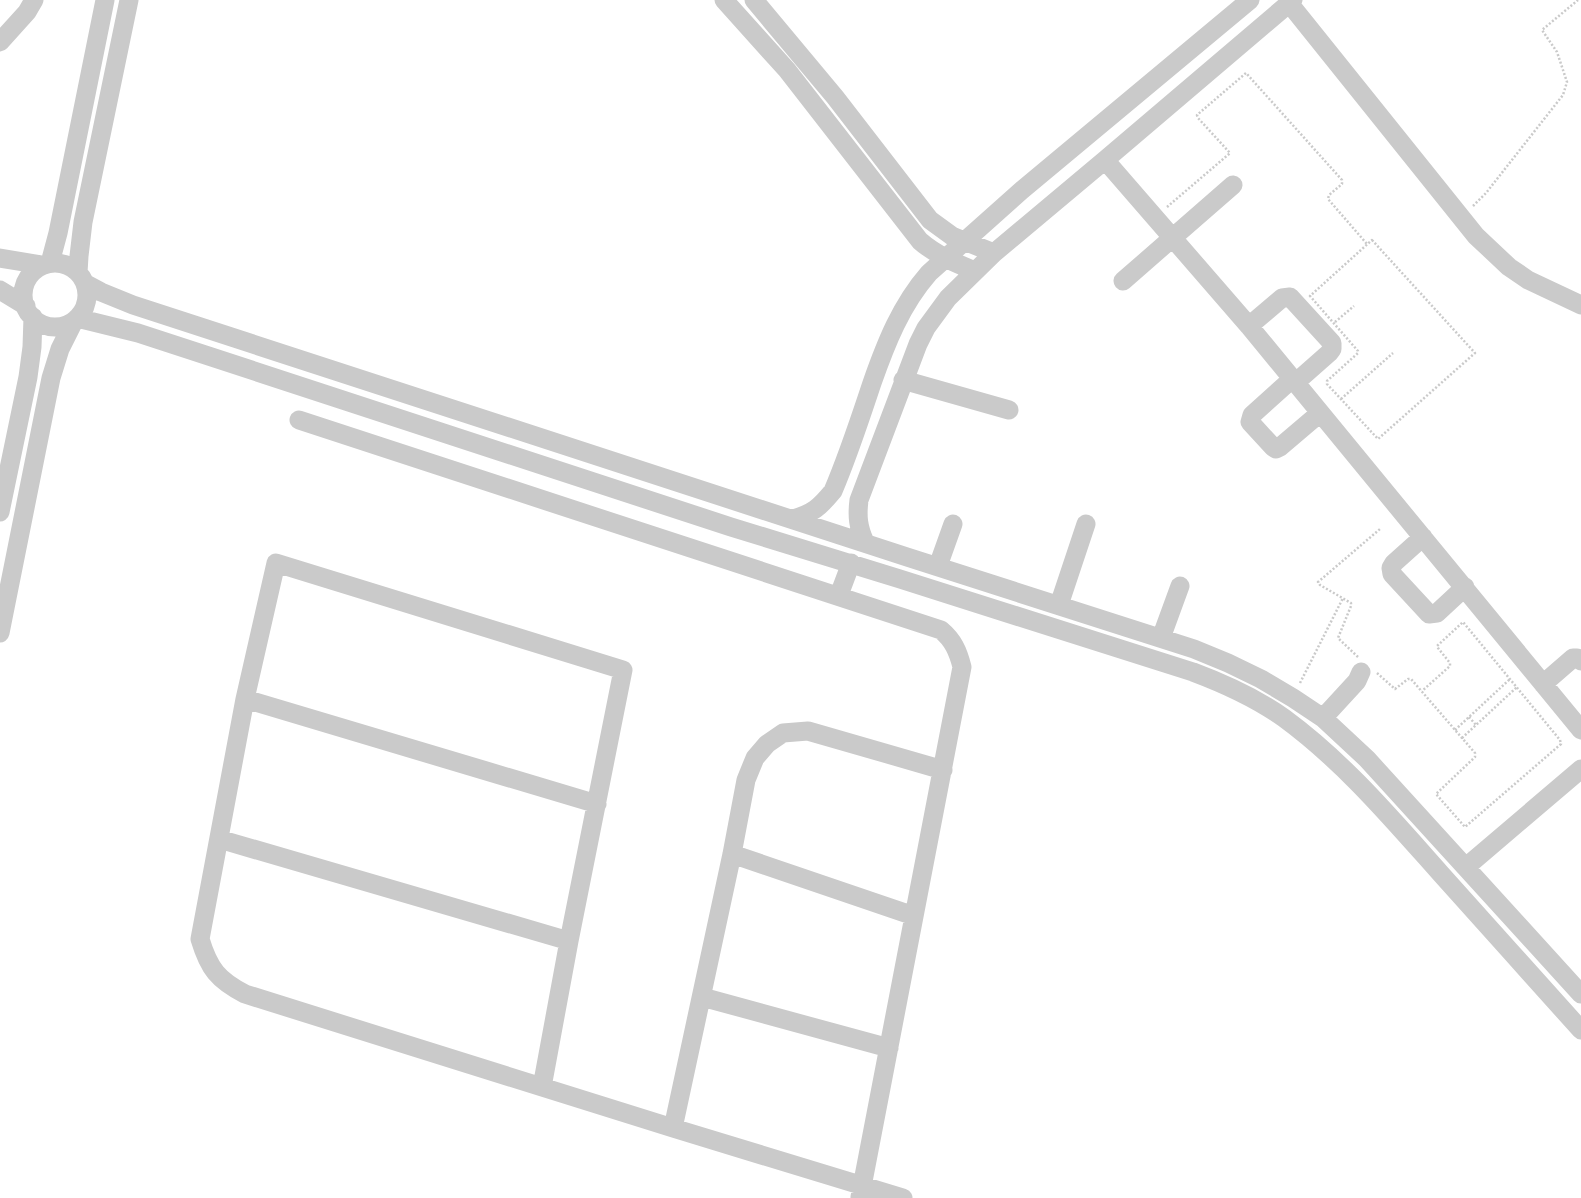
<svg xmlns="http://www.w3.org/2000/svg" width="1581" height="1198" font-family="Roboto,sans-serif">
<rect width="100%" height="100%" fill="#fff"/>
<g fill="none" stroke-linecap="round" stroke-linejoin="round">
<path stroke="#cacaca" stroke-width="2.5" stroke-dasharray="2 2" stroke-linecap="butt" d="M1473,206l13,-13 77,-98 4,-13 -10,-30 -15,-22 36,-30
M1167,207l62,-53 1,-1 -32,-35 -1,-3 49,-42 96,107v4l-13,11 -1,4 39,45
M1372,240l103,113 -97,86 -51,-55v-3l31,-28v-2l-48,-55z
M1335,322l19,-16
M1341,399l52,-46
M1358,657l-20,-19 13,-32v-3l-31,-18 -2,-3 62,-53
M1377,673l18,16 13,-10h3l64,74v4l-39,37 29,33 96,-83 -1,-4 -97,-118 -26,24 1,2 12,15v3l-28,25
M1300,683l43,-85
M1469,717l7,8
M1455,730l55,-51
M1462,738l55,-51"/>
<path stroke="#cacaca" stroke-width="19" d="M724,0l63,70 133,171c16,14 35,22 55,30
M754,0l81,97 95,123 22,16 42,17
M1289,3l187,233 33,31 19,13 53,25
M0,42l27,-30 7,-12
M1105,160l144,166 332,404
M0,258l42,7
M50,263l8,-30 47,-233
M23 295a32 32 0 1 1 64 0a32 32 0 1 1-64 0Z
M78,273l1,-17 4,-34 46,-222
M1123,281l110,-96
M86,284l15,8 32,13 774,252 287,92 34,14 33,16 32,19 30,20 44,41 214,235
M0,290l26,16
M77,318l61,15 593,194 169,52 293,93c32,12 63,26 91,46 60,44 108,101 157,156 47,52 93,104 140,156
M1249,326l33,-28 8,-1 42,46v6l-3,4 -34,30
M1292,379l-40,36 -2,7 23,25 3,2 4,-2 40,-34
M903,380l106,30
M299,420l642,210c12,10 17,21 21,37l-102,530
M0,512l28,-135 4,-30 1,-30
M793,519c20,-6 26,-11 40,-28 15,-35 27,-72 39,-108 14,-40 29,-78 57,-110l93,-83 228,-190
M1423,537l-29,26 -3,5 1,6 37,40 8,-1 28,-26
M865,542c-7,-15 -8,-26 -6,-42l59,-156 8,-16 22,-30 46,-45 111,-93 188,-160
M938,566l15,-42
M839,595l12,-32
M1059,605l27,-81
M0,633l51,-255 9,-29 14,-28
M1161,638l19,-52
M1543,684l30,-26h4l4,3
M245,699l352,105
M1323,718l34,-37 4,-9
M219,839l350,102
M732,854l182,62
M1466,867l115,-98
M702,997l187,51
M542,1087l27,-146 54,-271 -347,-107 -31,136 -45,240c9,30 18,41 45,55l428,134 230,70
M673,1128l59,-274 14,-74 9,-22 12,-14 16,-11 25,-2 135,39"/>
</g>
</svg>
